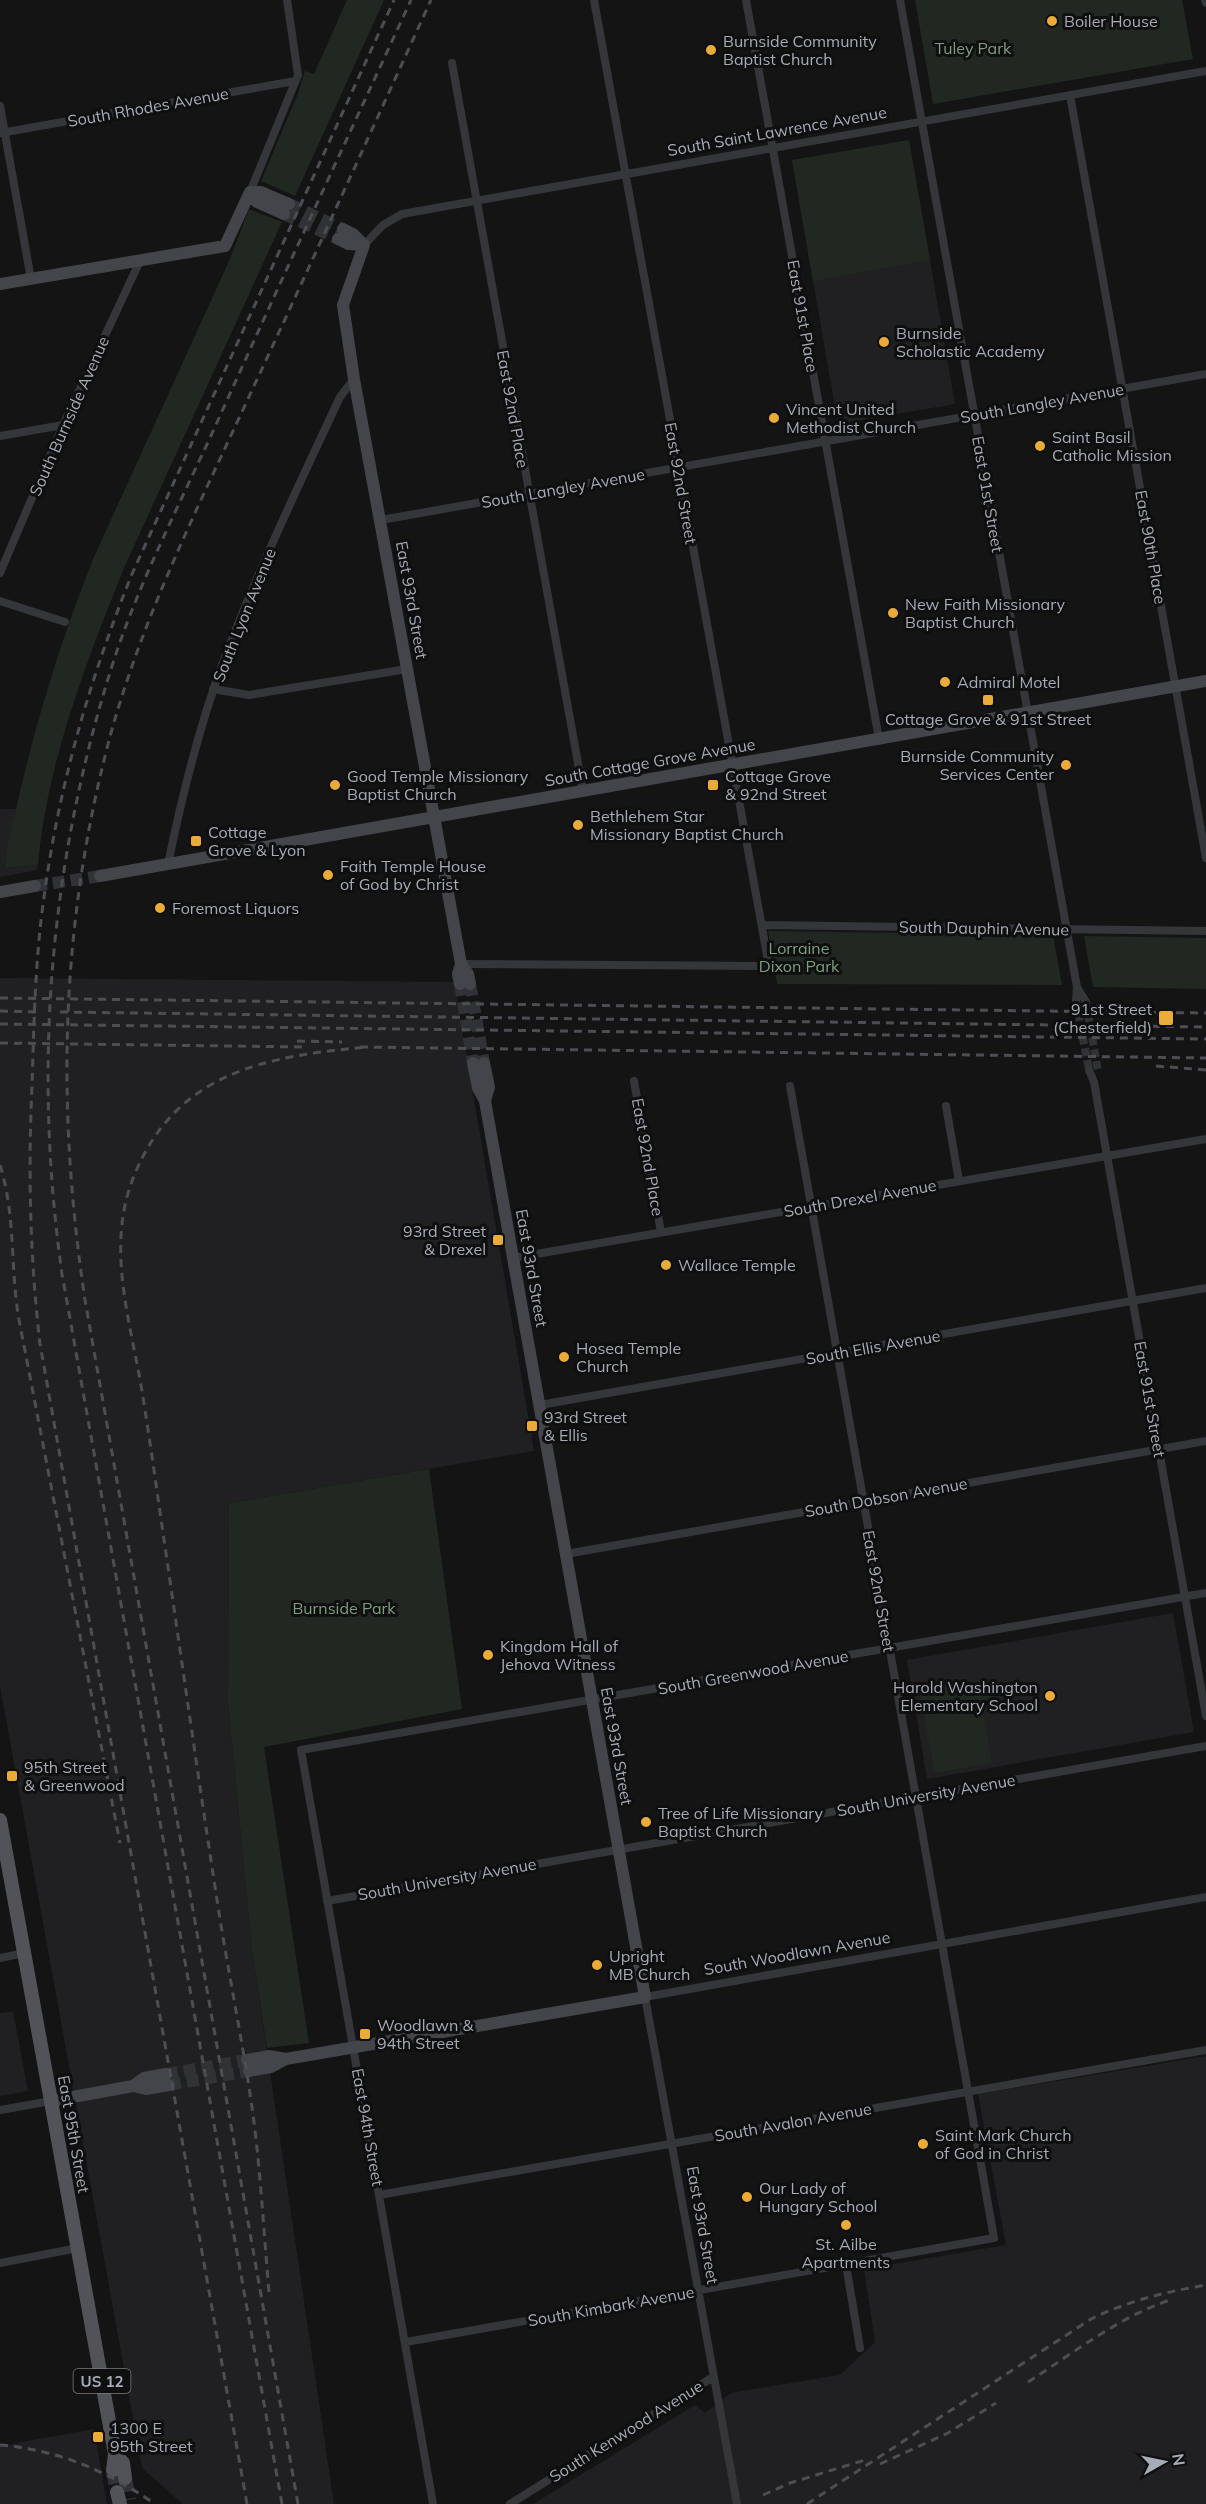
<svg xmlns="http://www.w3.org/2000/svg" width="1206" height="2504" font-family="Mulish,sans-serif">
<rect width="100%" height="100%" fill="#141415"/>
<path fill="#202022" d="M909,140l46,264 -117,20 -46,-264z
M0,809h16l-7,35 -2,24 31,-3 -1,5 -37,7z
M0,978l454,4 80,469 -305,52 -1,199 24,248 82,554h-151l-41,-36 -142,-782z
M1173,1613l21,119 -267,47 -20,-119z
M13,2011l15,80 -28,5v-83z
M1206,2056v448h-673l162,-99 10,8 26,-20 109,-18 35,-33 -11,-73 142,-24 -28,-151z
M94,2429l13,75h-107v-58z"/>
<path fill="#202821" d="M347,0h37l-89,196 -34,-15 36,-85 8,-25 9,3z
M915,0h267l11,59 -260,45z
M909,140l21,120 -117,21 -21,-121z
M249,209l33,13 -158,346c-38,95 -77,194 -86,297l-32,3c-1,-21 7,-43 11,-63 19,-84 44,-165 76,-246l137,-300z
M768,931l285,4 9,50 -285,-1z
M1084,936l122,2v51l-113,-2z
M429,1469l33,240 -198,38 45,296 -42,5 -15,-98 -24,-248 1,-199z
M979,1680l18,15 -14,18 9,50 -57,10 -16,-82z"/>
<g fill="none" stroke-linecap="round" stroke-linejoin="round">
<path stroke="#313235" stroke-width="8" stroke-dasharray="8 4" stroke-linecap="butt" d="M1076,1001l13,69
M1086,1002l12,69"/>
<path stroke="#313235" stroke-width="12" stroke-dasharray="12 6" stroke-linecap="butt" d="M289,204l54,25
M284,214l54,25
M35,886l65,-10
M460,984l13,79
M470,984l14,79
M166,2074l81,-14
M169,2085l80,-14"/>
<path stroke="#313235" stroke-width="14" stroke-dasharray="14 7" stroke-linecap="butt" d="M113,2470l4,22
M125,2478l4,22"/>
<path stroke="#35363a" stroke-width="8" d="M746,0l133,739
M900,0l177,987 -1,14
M1205,0l1,3
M452,63l131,728
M1070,95l136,763
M0,106l31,173
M0,133l295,-52
M250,192l48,-117 -11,-75
M364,245l19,-20 19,-11 804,-143
M0,436l63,-11
M381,520l825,-146
M0,573l63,-148 77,-164
M0,601l65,21
M213,689l36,6 158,-26
M168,864c14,-68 30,-134 54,-199 34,-91 77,-180 118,-268l14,-18
M762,925l444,6
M461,964l308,2 -175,-966
M1077,987l9,15
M1089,1070l5,12 112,634
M634,1081l27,151
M946,1106l13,75
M513,1258l693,-119
M540,1405l666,-117
M566,1554l640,-113
M327,1901l879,-155
M0,1958l24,-5
M0,2110l51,-9
M379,2195l827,-145
M0,2263l78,-15
M846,2265l14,83
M406,2342l588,-104 -204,-1152
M433,2504l-132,-754 905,-157
M510,2504l203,-127
M737,2504l-92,-507 561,-100"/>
<path stroke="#43454a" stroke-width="12" d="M250,192l7,10 27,12
M250,192h11l28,12
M343,229l10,5 11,11
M338,239l10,5 16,1
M364,245l-21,60 11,74 107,585 7,10 2,10
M0,284l225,-38 25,-54
M100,876l1106,-195
M0,892l35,-6
M460,984l-2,-10 3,-10
M484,1063l5,24 -4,14
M247,2060l22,-4 17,3
M249,2071l22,-4 15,-8 359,-62 -160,-896 -7,-13 -5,-25
M133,2086l11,-8 22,-4
M51,2101l82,-15 13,3 23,-4"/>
<path stroke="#515359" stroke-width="14" d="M0,1820l115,634 -2,16
M115,2454l8,9 2,15
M117,2492l3,12"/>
<path stroke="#4c4e53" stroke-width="3" stroke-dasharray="8 6" stroke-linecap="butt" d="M0,998l1206,15
M0,1011l39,1
M60,1012l1146,15
M0,1024l1206,15
M297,1041l45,1
M0,1043l306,4
M360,1047l846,11
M1156,1066l50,4
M0,1165c16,51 10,103 19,155l101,523
M269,2292c-5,-57 -8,-113 -15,-170 -9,-68 -23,-135 -34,-203 -20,-128 -38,-257 -57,-386 -7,-49 -14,-99 -22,-148 -12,-68 -35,-141 -7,-209 42,-105 134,-120 234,-129
M1028,2382c47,-30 92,-66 145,-83
M0,2445c59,5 107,26 155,59
M880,2464l68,-31 48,-30
M763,2495l27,-12 75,-23
M247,2504l-207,-1160c-10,-86 -12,-171 -8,-258 2,-63 3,-126 12,-189 15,-112 46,-219 88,-323l262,-574
M282,2504l-220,-1230c-29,-206 -13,-408 50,-608 27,-85 70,-166 107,-248 63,-140 128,-279 192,-418
M298,2504l-213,-1204c-29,-194 -25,-377 26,-567 32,-116 86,-224 136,-332 62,-133 123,-267 184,-401
M807,2504l284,-185c37,-18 74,-27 115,-34"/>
</g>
<g fill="#eaac37" stroke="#0f0f10" stroke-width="2">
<circle cx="1052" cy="21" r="6"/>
<circle cx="711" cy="50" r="6"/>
<circle cx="884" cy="342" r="6"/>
<circle cx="774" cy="418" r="6"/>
<circle cx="1040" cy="446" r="6"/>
<circle cx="893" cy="613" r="6"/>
<circle cx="945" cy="682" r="6"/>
<rect x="982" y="694" width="12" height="12" rx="3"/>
<circle cx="1066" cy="765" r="6"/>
<circle cx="335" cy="785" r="6"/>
<rect x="707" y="779" width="12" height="12" rx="3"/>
<circle cx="578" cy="825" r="6"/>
<rect x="190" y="835" width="12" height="12" rx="3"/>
<circle cx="328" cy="875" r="6"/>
<circle cx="160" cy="908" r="6"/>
<rect x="1158" y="1010" width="16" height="16" rx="3"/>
<rect x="492" y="1234" width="12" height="12" rx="3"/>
<circle cx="666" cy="1265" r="6"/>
<circle cx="564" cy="1357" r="6"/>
<rect x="526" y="1420" width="12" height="12" rx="3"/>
<circle cx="488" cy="1655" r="6"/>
<circle cx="1050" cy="1696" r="6"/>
<rect x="6" y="1770" width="12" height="12" rx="3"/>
<circle cx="646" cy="1822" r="6"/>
<circle cx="597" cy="1965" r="6"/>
<rect x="359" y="2028" width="12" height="12" rx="3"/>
<circle cx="923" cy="2144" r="6"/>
<circle cx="747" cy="2197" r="6"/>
<circle cx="846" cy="2225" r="6"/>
<rect x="92" y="2431" width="12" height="12" rx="3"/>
</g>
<g text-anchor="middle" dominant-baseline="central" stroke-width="6" stroke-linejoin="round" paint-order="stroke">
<rect fill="#0f0f10" stroke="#797c84" stroke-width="1.5" x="73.5" y="2369" width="57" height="24" rx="4.5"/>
<g font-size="15" font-weight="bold" fill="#a6abb5">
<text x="102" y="2381">US 12</text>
</g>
<g font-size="16" fill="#a6abb5" stroke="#0f0f10" text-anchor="start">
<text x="1064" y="21">Boiler House</text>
<text x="723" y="41">Burnside Community<tspan x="723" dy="18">Baptist Church</tspan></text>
<text x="896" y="333">Burnside<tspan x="896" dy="18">Scholastic Academy</tspan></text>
<text x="786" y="409">Vincent United<tspan x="786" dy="18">Methodist Church</tspan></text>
<text x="1052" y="437">Saint Basil<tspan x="1052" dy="18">Catholic Mission</tspan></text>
<text x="905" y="604">New Faith Missionary<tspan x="905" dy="18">Baptist Church</tspan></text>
<text x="957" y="682">Admiral Motel</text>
<text x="988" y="719" text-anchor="middle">Cottage Grove &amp; 91st Street</text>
<text x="1054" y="756" text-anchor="end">Burnside Community<tspan x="1054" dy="18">Services Center</tspan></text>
<text x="347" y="776">Good Temple Missionary<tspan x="347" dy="18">Baptist Church</tspan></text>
<text x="725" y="776">Cottage Grove<tspan x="725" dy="18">&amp; 92nd Street</tspan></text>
<text x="590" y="816">Bethlehem Star<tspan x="590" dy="18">Missionary Baptist Church</tspan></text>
<text x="208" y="832">Cottage<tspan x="208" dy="18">Grove &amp; Lyon</tspan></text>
<text x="340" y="866">Faith Temple House<tspan x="340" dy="18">of God by Christ</tspan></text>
<text x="172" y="908">Foremost Liquors</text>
<text x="1152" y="1009" text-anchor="end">91st Street<tspan x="1152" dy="18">(Chesterfield)</tspan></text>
<text x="486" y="1231" text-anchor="end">93rd Street<tspan x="486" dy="18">&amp; Drexel</tspan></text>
<text x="678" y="1265">Wallace Temple</text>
<text x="576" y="1348">Hosea Temple<tspan x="576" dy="18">Church</tspan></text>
<text x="544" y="1417">93rd Street<tspan x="544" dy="18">&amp; Ellis</tspan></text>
<text x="500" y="1646">Kingdom Hall of<tspan x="500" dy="18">Jehova Witness</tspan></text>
<text x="1038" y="1687" text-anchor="end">Harold Washington<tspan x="1038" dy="18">Elementary School</tspan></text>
<text x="24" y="1767">95th Street<tspan x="24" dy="18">&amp; Greenwood</tspan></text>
<text x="658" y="1813">Tree of Life Missionary<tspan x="658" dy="18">Baptist Church</tspan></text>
<text x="609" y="1956">Upright<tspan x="609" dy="18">MB Church</tspan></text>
<text x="377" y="2025">Woodlawn &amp;<tspan x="377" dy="18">94th Street</tspan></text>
<text x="935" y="2135">Saint Mark Church<tspan x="935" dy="18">of God in Christ</tspan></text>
<text x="759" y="2188">Our Lady of<tspan x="759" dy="18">Hungary School</tspan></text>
<text x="846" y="2244" text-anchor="middle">St. Ailbe<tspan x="846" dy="18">Apartments</tspan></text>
<text x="110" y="2428">1300 E<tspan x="110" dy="18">95th Street</tspan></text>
</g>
<g font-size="16" fill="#7d9f7f" stroke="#0f0f10">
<text x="973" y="48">Tuley Park</text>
<text x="799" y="948">Lorraine<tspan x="799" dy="18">Dixon Park</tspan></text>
<text x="344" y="1608">Burnside Park</text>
</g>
<g font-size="16" fill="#a6abb5" stroke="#0f0f10">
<text transform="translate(148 107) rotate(-10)">South Rhodes Avenue</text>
<text transform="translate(777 131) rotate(-10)">South Saint Lawrence Avenue</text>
<text transform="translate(803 316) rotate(80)">East 91st Place</text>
<text transform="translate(1042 403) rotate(-10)">South Langley Avenue</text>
<text transform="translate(513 409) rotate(80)">East 92nd Place</text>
<text transform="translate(69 416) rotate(-66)">South Burnside Avenue</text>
<text transform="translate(681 483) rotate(80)">East 92nd Street</text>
<text transform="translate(563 488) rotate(-10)">South Langley Avenue</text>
<text transform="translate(988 494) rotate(80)">East 91st Street</text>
<text transform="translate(1151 547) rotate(80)">East 90th Place</text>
<text transform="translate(412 600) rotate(80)">East 93rd Street</text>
<text transform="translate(244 615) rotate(-68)">South Lyon Avenue</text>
<text transform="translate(650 762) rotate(-10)">South Cottage Grove Avenue</text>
<text transform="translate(984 928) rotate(1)">South Dauphin Avenue</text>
<text transform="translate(648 1157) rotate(80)">East 92nd Place</text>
<text transform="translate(860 1198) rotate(-10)">South Drexel Avenue</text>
<text transform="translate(532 1268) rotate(80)">East 93rd Street</text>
<text transform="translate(873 1347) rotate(-10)">South Ellis Avenue</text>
<text transform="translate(1150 1399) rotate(80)">East 91st Street</text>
<text transform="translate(886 1497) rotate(-10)">South Dobson Avenue</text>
<text transform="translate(879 1591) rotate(80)">East 92nd Street</text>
<text transform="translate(753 1672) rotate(-10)">South Greenwood Avenue</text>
<text transform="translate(617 1746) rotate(80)">East 93rd Street</text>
<text transform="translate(926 1795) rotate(-10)">South University Avenue</text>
<text transform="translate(447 1879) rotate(-10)">South University Avenue</text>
<text transform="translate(797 1953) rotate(-10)">South Woodlawn Avenue</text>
<text transform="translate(793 2122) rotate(-10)">South Avalon Avenue</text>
<text transform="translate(368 2127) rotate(80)">East 94th Street</text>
<text transform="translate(74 2134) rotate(80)">East 95th Street</text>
<text transform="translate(703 2225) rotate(80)">East 93rd Street</text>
<text transform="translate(611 2306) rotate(-10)">South Kimbark Avenue</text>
<text transform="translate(626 2431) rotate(-32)">South Kenwood Avenue</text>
</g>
</g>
<g transform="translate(1164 2462) rotate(81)" stroke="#0f0f10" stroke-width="4.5" paint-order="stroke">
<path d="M0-4.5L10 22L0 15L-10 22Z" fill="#a6abb5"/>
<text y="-9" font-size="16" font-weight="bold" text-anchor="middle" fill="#a6abb5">N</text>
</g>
</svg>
